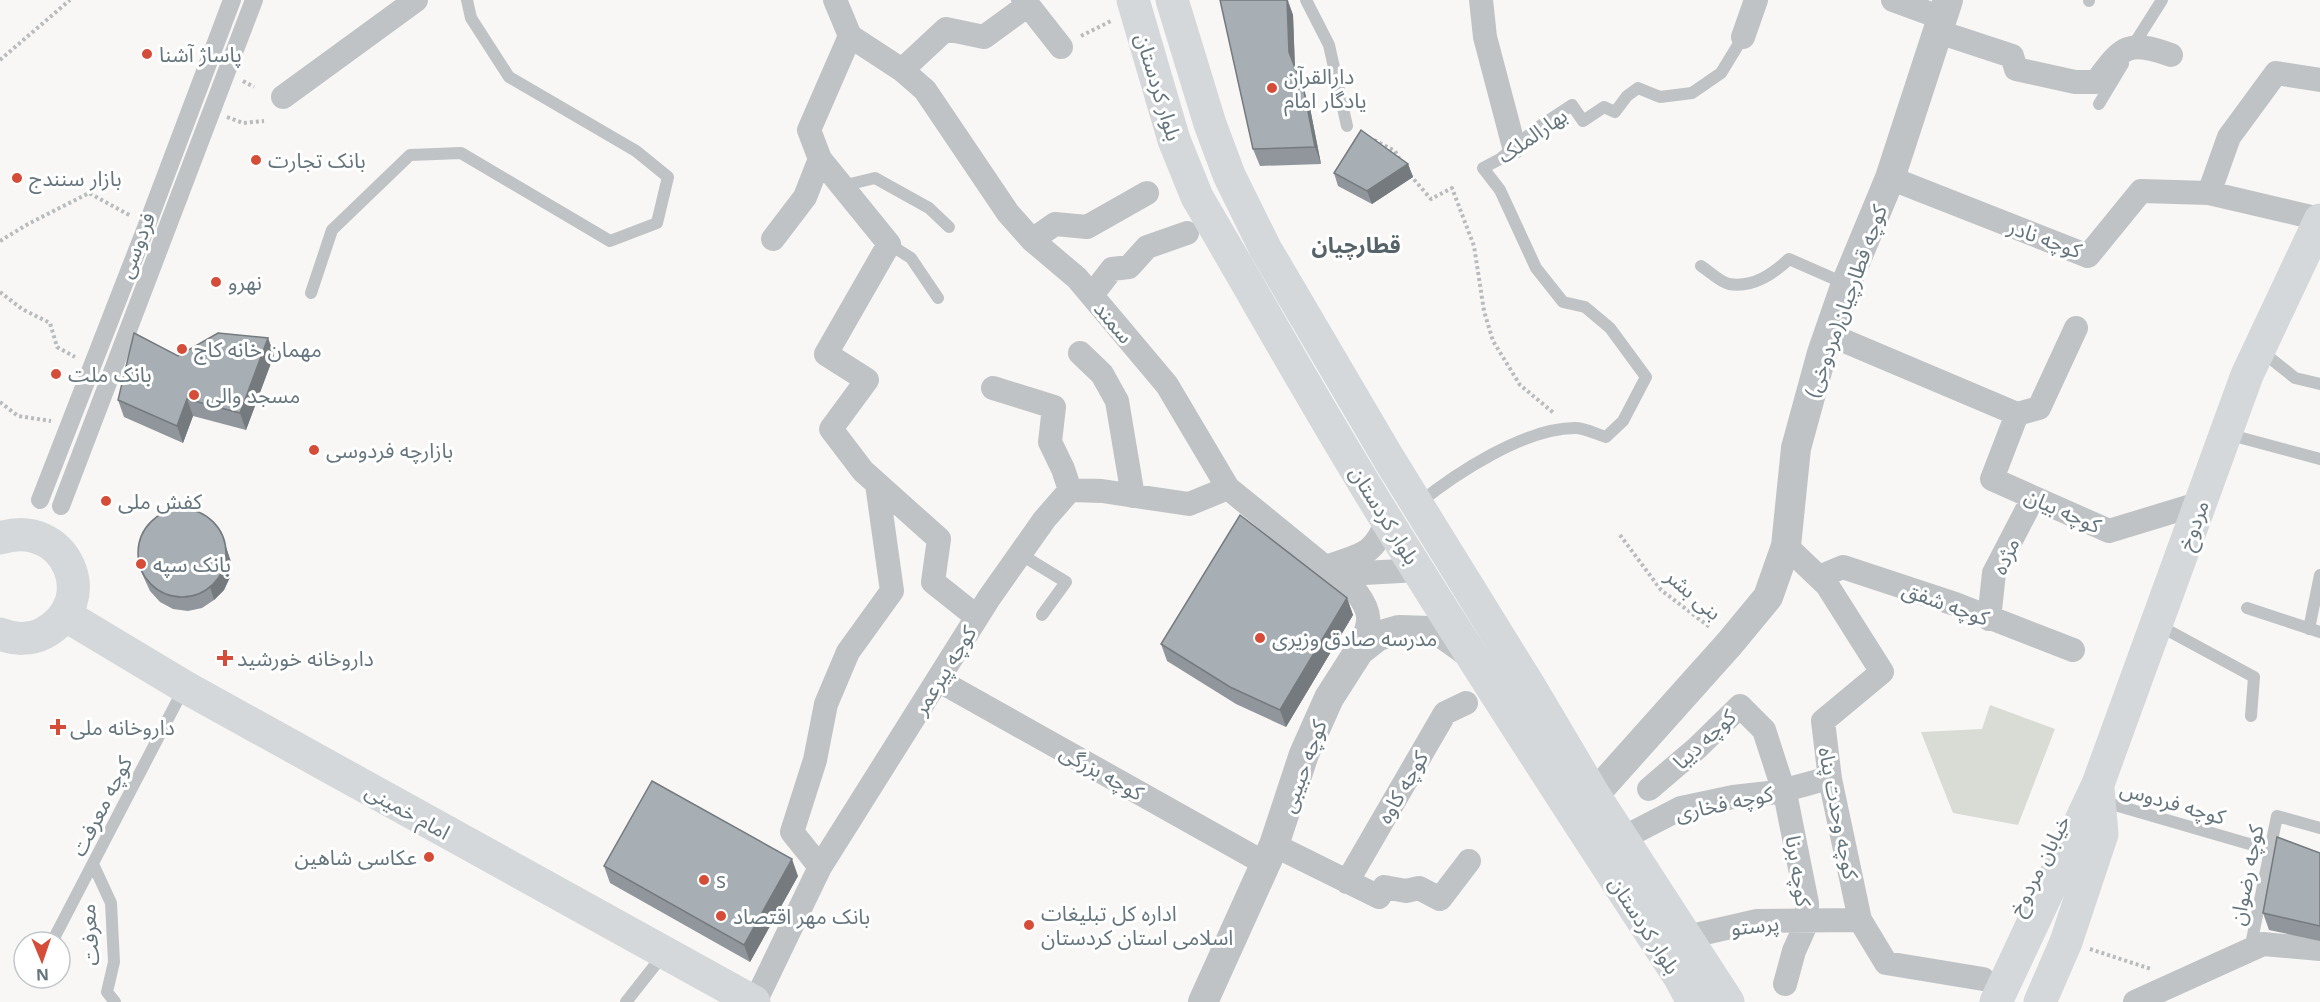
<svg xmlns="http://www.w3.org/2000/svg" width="2320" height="1002" font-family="'Open Sans','Noto Sans Arabic',sans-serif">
<rect width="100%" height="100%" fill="#f8f7f5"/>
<path fill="#d8dcd5" d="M1990,705l65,24 -37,96 -65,-12 -32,-81 61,-3z"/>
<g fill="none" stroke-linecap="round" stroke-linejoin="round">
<path stroke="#b9bcbe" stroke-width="4" stroke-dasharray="3 3" stroke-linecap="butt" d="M1081,36l30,-15
M0,60l70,-60
M243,81l11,6
M227,117l16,6 21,-2
M1374,140l21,11 4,7
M1410,175l21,24 21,-11 22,58 10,65 9,30 27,44 35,29
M0,241l28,-17 61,-31 42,23
M0,292l22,17 28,14 7,24 18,10
M0,402l18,14 33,5
M1620,535l41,55 50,38
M2090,949l61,20"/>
<path stroke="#bfc3c6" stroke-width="12" d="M1306,0l23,45 18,81
M2089,0v1
M2131,49l31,-49
M2099,104l24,-40
M842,186l33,-8 54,30 20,19
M889,244l22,14 27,40
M1701,266c8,5 19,16 28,18 24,4 44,-10 60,-25l57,25
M311,293l21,-63 78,-75 51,-2 149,88 47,-18 11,-46 -32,-26 -127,-74 -38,-59 -4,-18
M2260,350l35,28 25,6
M2227,434l93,25
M1418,504c38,-31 107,-76 157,-76 10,0 21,6 31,9l17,-16 23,-44 -36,-49 -25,-21 -22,-5 -27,-34 -36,-78 -17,-22 17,-9 37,-31 35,-23 11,16 21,-14 11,5 12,-16 11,-8 22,9 32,-4 29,-20 22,-36
M1020,554l46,28 -24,33
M2247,608l73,24
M2158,625l96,52 -3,39
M2309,629l11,-54
M2101,801l169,49
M93,864l18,39 3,59 -7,30 8,10
M52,942l132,-254
M2250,950l27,-134 43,12
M626,1002l37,-47"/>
<path stroke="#bfc3c6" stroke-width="18" d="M40,500l107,-275 85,-225
M61,506l193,-506"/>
<path stroke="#bfc3c6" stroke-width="24" d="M835,0l15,36 52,34 23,20 83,123 24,27 45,38 90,107 61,103 129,105c18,24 11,32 2,58
M1481,0l4,37 29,110
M1893,0l49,18
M1028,5l33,42
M1939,32l73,24 4,13 59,13h21c26,-35 31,-43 75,-27
M1743,37l13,-37
M902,70l44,-41 38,8 44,-32 -5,-5
M283,97l133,-97
M820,159l69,85 -63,110 41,26 -36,49 32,42 76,68 -6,43 44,35
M1890,178l198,78 53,-65 68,2 111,26
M2209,193l20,-56 47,-64 44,7
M773,239l32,-42 15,-38 -11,-29 41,-94
M1032,240l23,-16 32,3 60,-34
M1092,295l20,-26 17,-2 18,-20 40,-14
M1828,334l189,80
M1080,353l22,21 15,27 16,95
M993,388l61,19 -4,35 13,27 7,21
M2017,414l-25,65 117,52 92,-28
M2017,414l22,-6 37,-80
M1786,546l41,39 55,87 -59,49 7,58 30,141 26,43 97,16
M1329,566c33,-12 44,-10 58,-45
M1326,568l22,1 16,4 55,-3
M1819,577l24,-10 112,37 118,46
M1989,619l5,-46 39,-75
M938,680l328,184
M1649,789l48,-41 43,-42 24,24 22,68 21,105v19l-13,29 -9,33
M1623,838l58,-30 52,-11 45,-5 40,-11 12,-2
M1274,845l105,52 5,-10 22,4 13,-3 21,11 29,-38
M820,867l-28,-35 23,-72 11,-56 22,-52 44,-61 -15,-107
M1347,882l98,-169 21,-10
M1687,937l70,-16 103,-1
M755,1002l65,-135 169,-269 55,-78 26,-30 32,1 87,13 39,-16
M2135,1002l128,-58 57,5"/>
<path stroke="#bfc3c6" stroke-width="30" d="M1594,795l136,-152 38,-46 18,-51 10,-98 26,-95 24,-69 44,-106 58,-178
M1203,1002l71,-157 30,-91 25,-56 30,-47 19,-15 21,-6 33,1 11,3 28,20"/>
<path stroke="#d4d8db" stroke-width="33" d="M0,538c65,-21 103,63 44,95 -13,7 -30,7 -44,1
M65,615l120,72 569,315
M1996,1002l102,-218 149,-409 73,-155
M2040,1002l26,-60 36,-108 -4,-45"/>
<path stroke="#d4d8db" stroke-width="33" d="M1133,0l41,140 23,57c63,107 123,216 189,322 95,154 194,306 293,457l14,26
M1172,0l38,124 19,51 36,73 124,211 141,228 64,108 134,207"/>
</g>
<path fill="#90969b" d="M1220,0h68l5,15 2,53 15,40 11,56 -61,2 -7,-17z
M1408,164l5,13 -41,27 -34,-18 -4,-13z
M268,338l6,17 -28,75 -53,-14 -10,27 -59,-26 -6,-17 60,-44z
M222,535l9,27 -1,15 -6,13 -10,10 -12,8 -14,3 -15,-2 -13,-7 -10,-11 -12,-26z
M1347,598l6,17 -67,112 -50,-23 -69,-43 -6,-17z
M2320,853v88l-51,-11 -6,-17z
M604,866l194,10 -48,86 -140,-79z"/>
<path fill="#757a7e" d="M1287,0l6,15 2,54 -6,-17z
M1304,91l6,17 11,56 -6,-17z
M1408,164l5,13 -41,27 -5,-13z
M268,338l6,17 -28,75 -6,-17z
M187,399l6,17 -10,27 -6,-17z
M222,535l9,27 -1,15 -6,13 -10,10 -4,-13z
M1347,598l6,17 -67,112 -6,-17z
M792,859l6,17 -48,86 -6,-17z"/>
<path fill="#a7afb4" stroke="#757a7e" stroke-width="1.5" d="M1220,0h67l2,52 15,39 11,56 -62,2z
M1361,130l47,34 -41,27 -33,-18z
M134,333l44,23 40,-23 50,5 -28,75 -53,-14 -10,27 -59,-26z
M138 553a44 44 0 1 1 88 0a44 44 0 1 1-88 0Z
M1240,515l107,83 -67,112 -50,-23 -69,-43z
M652,781l140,78 -48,86 -140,-79z
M2277,837l43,16v73l-57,-13z"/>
<g fill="#d54d38" stroke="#fff" stroke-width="2">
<circle cx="147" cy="54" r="6"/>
<circle cx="1272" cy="88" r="6"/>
<circle cx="256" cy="160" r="6"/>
<circle cx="17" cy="178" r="6"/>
<circle cx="216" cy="282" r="6"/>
<circle cx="182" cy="349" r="6"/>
<circle cx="56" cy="374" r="6"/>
<circle cx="194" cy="395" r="6"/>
<circle cx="314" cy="450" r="6"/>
<circle cx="106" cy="501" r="6"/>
<circle cx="141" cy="564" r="6"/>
<circle cx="1260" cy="638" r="6"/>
<path d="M222 649h6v6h6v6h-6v6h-6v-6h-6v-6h6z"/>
<path d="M55 718h6v6h6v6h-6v6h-6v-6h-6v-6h6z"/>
<circle cx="429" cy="857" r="6"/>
<circle cx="704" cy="880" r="6"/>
<circle cx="721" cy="916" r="6"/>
<circle cx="1029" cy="925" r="6"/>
</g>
<g text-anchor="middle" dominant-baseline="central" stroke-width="6" stroke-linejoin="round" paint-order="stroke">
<g font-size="21" fill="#65757e" stroke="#fff" text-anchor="start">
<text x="159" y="54">پاساژ آشنا</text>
<text x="1284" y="76">دارالقرآن<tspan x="1284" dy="24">یادگار امام</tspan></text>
<text x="268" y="160">بانک تجارت</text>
<text x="29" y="178">بازار سنندج</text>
<text x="228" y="282">نهرو</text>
<text x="194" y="349">مهمان خانه کاج</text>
<text x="68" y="374">بانک ملت</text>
<text x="206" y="395">مسجد والی</text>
<text x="326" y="450">بازارچه فردوسی</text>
<text x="118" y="501">کفش ملی</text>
<text x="153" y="564">بانک سپه</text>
<text x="1272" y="638">مدرسه صادق وزیری</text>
<text x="237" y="658">داروخانه خورشید</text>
<text x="70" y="727">داروخانه ملی</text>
<text x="417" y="857" text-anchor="end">عکاسی شاهین</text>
<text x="716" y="880">s</text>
<text x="1041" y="913">اداره کل تبلیغات<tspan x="1041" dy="24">اسلامی استان کردستان</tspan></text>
<text x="733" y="916">بانک مهر اقتصاد</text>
</g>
<g font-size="21" fill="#65757e" stroke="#fff">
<text transform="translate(1159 87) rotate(73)">بلوار کردستان</text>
<text transform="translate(1532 135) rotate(-35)">بهارالملک</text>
<text transform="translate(2045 238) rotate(20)">کوچه نادر</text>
<text transform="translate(136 245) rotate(-69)">فردوسی</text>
<text transform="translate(1845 301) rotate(-70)">کوچه قطارچیان(مردوخی)</text>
<text transform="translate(1114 322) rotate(50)">سمند</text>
<text transform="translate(2063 510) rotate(24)">کوچه بیان</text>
<text transform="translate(1385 515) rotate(58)">بلوار کردستان</text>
<text transform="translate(2193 525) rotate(-70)">مردوخ</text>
<text transform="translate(2005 556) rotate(-66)">مژده</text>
<text transform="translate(1694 594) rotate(41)">بنی بشر</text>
<text transform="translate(1946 603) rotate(20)">کوچه شفق</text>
<text transform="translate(944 670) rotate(-58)">کوچه پیرعمر</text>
<text transform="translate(1704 739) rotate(-43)">کوچه دیبا</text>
<text transform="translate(1303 766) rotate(-70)">کوچه حبیبی</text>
<text transform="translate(1102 772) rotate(29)">کوچه بزرگی</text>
<text transform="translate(1402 787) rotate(-60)">کوچه کاوه</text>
<text transform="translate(2173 802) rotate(16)">کوچه فردوس</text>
<text transform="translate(1724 803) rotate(-12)">کوچه فخاری</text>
<text transform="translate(101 806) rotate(-63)">کوچه معرفت</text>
<text transform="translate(408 811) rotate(29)">امام خمینی</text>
<text transform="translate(1839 813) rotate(79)">کوچه وحدت پناه</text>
<text transform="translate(2039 865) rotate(-63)">خیابان مردوخ</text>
<text transform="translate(1799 871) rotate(81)">کوچه برنا</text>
<text transform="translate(2246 875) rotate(-79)">کوچه رضوان</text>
<text transform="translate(1645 925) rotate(57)">بلوار کردستان</text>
<text transform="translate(1755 925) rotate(-6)">پرستو</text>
<text transform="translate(89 935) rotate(-94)">معرفت</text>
</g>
<g font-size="22" font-weight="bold" fill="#566369" stroke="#fff">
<text x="1356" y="244">قطارچیان</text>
</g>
</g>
<g transform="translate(42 960) rotate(178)"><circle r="28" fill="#ffffff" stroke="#c1c8cb" stroke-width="1.5"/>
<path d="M0-4.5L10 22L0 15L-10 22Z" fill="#d54d38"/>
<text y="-9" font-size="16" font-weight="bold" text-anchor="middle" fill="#65757e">N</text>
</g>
</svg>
